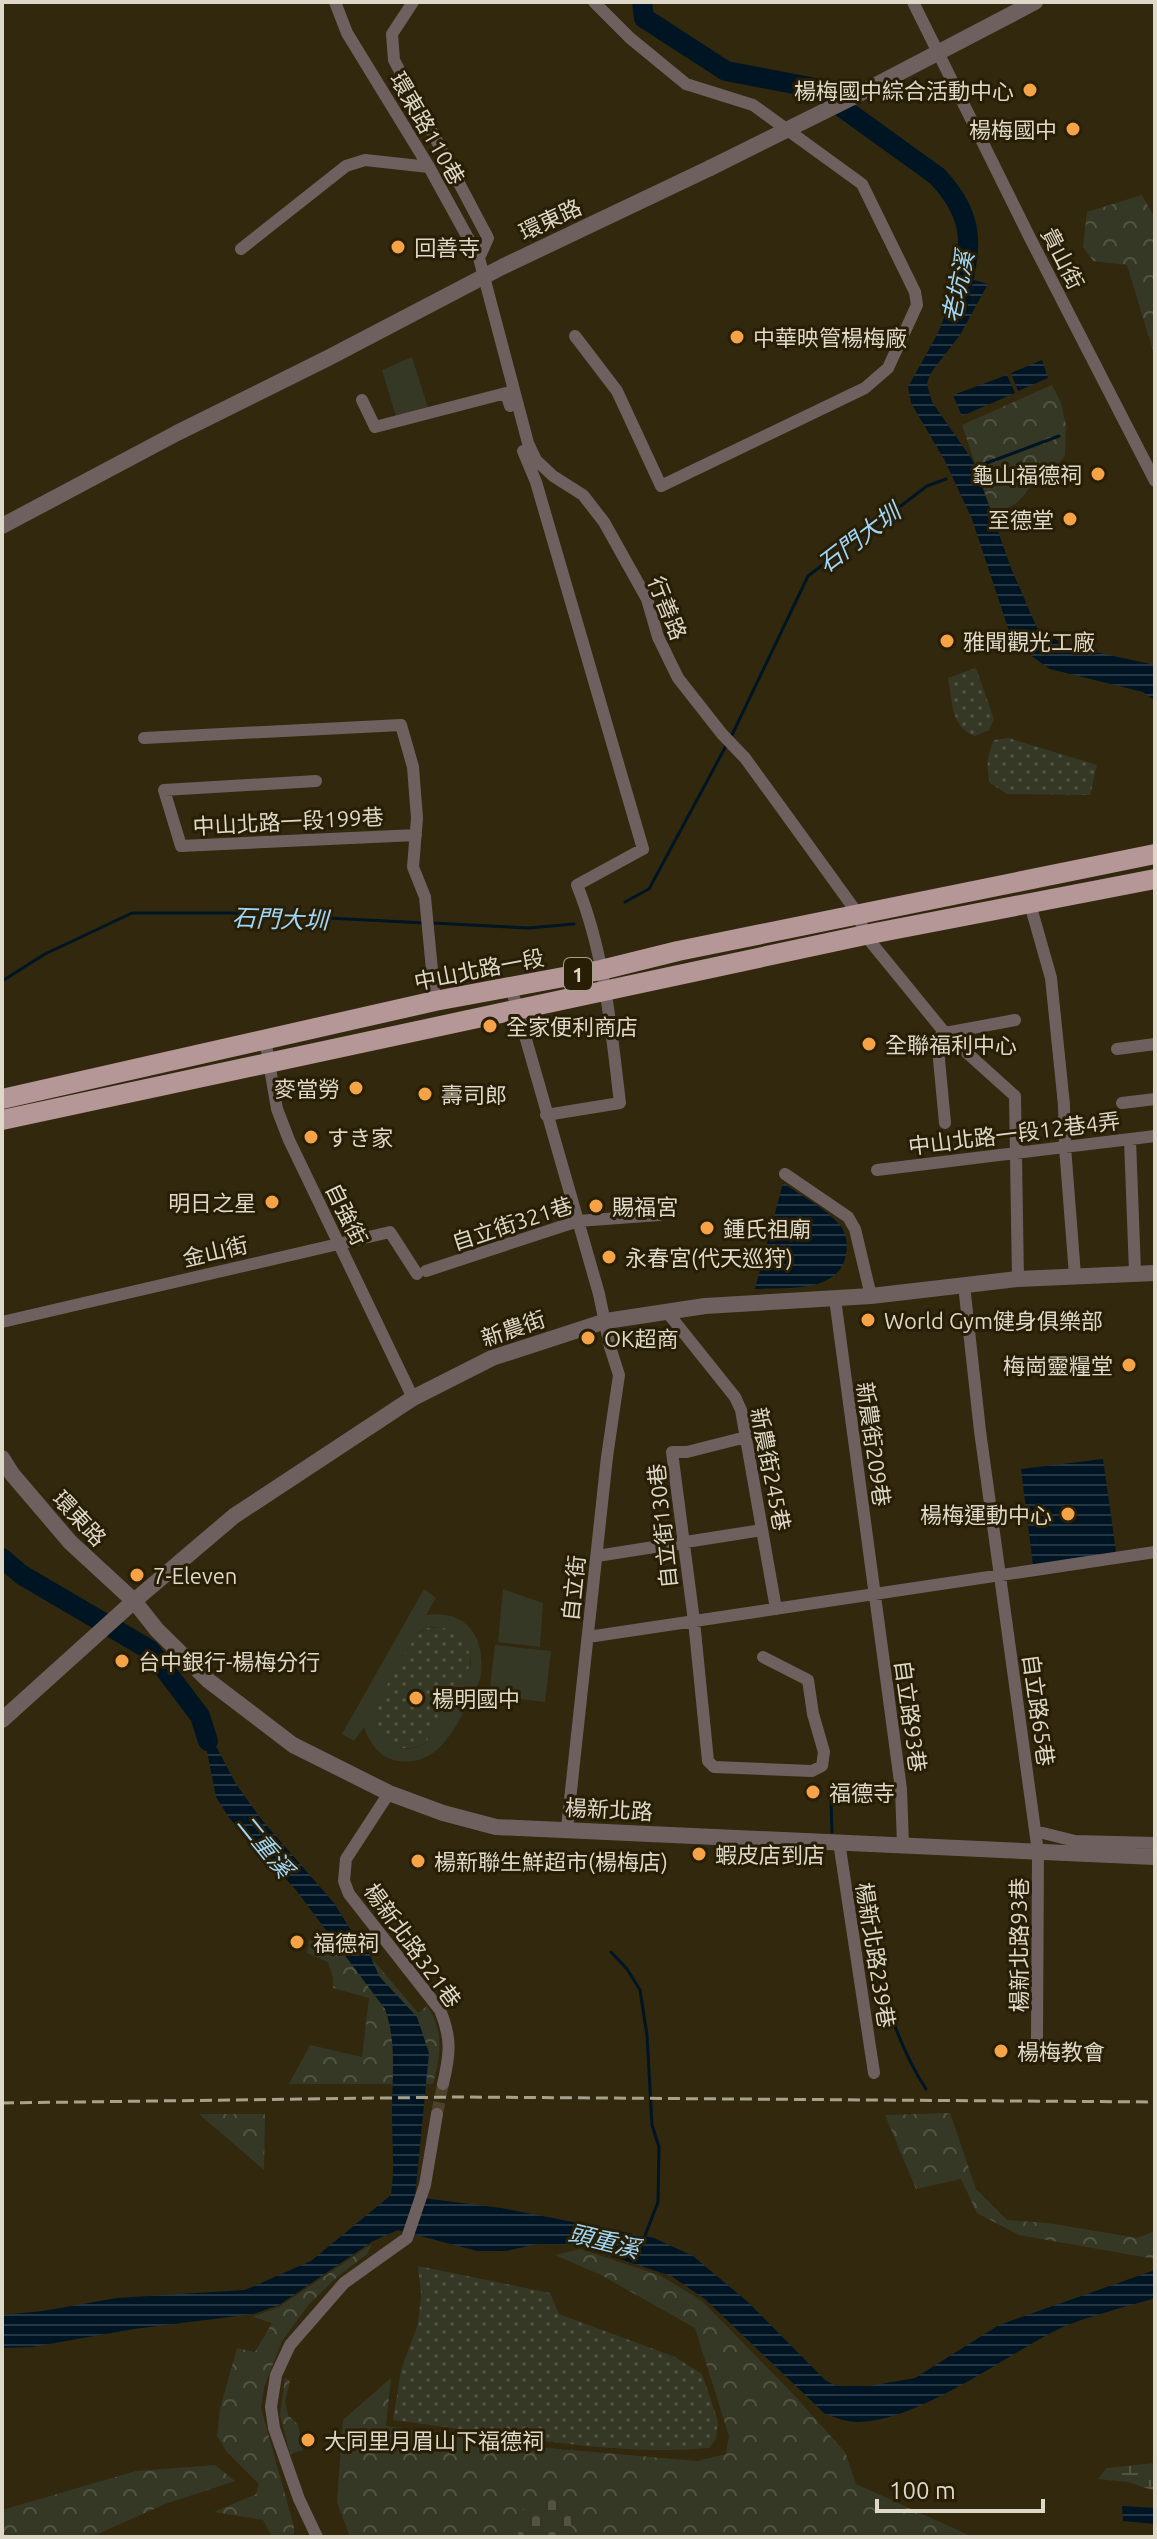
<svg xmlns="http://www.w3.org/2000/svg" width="1157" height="2539" font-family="Ubuntu,'Noto Sans TC','Noto Sans JP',sans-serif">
<defs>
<pattern id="grass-dots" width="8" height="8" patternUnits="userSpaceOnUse" patternTransform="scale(2)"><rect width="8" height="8" fill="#363826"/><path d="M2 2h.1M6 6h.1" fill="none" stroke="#535444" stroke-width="1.8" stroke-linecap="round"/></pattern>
<pattern id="forest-crowns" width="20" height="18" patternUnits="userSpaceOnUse" patternTransform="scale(2)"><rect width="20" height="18" fill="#363826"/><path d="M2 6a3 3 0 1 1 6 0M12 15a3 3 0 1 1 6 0" fill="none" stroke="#535444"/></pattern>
<pattern id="wetland-marsh" width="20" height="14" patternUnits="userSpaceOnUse" patternTransform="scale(2)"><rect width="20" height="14" fill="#363826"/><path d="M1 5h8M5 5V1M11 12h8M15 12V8" fill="none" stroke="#535444"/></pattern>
<pattern id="cemetery-stones" width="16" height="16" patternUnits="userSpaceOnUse" patternTransform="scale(2)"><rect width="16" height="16" fill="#363826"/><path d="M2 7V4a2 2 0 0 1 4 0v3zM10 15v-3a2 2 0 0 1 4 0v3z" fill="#535444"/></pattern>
<pattern id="water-rules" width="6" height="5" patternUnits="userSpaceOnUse" patternTransform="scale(2)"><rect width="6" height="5" fill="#001523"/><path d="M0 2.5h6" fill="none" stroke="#253642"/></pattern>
</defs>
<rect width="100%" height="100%" fill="#31280e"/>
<path fill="url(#grass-dots)" d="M976,668l18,51 -5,11 -14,6c-24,-8 -23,-36 -27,-58z
M1008,738l89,27 -7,30 -83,-1 -17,-11c-4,-16 -3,-27 4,-43z
M442,1627c21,4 33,24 26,44l-41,70c-7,7 -19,9 -29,6 -15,-4 -26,-25 -22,-40 6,-20 29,-53 40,-72l10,-7z
M418,2266l132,27 9,21 116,43 27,17 16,47 -2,18 -7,9c-99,9 -217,-16 -316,-28l8,-50 17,-46 3,-30z"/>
<path fill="url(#forest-crowns)" d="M1142,195l13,23v139l-28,-92 -34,-4 -10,-14 4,-35z
M1052,385l9,18 5,22 -1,30 -12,17 -19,10 -16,20 -25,14 -31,-91z
M309,1940l53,15 12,6 44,52 9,-7c18,25 13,50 6,78h-144l21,-39 52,12 7,-59 -36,-10v-11l-5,-15 -21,-9z
M950,2113l26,76 31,31 40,3 90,15 18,-7v28l-136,-24 -42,-22 -16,-34 -45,10 -31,-74z
M199,2114h66l-1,56z
M372,2244l-5,10 -30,23 -28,27 -27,37 -18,46 -3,21 33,119v7l-6,3h-16l-9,-17 -49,-8 42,-18 3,-10 -32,-32 -10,-16 3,-27 17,-61 18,4 17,-29 -19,-6 26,-10z
M580,2249l79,26 42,25 92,94 52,58 11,32 117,53h-623l-13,-35 6,-82 48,-42 -5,48 127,19 184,16 29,-7 3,-18 -34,-108 -94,-53 -46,-20z
M285,2378l5,3 -5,20 3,14 10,10 5,25 -13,4 -10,-39z
M215,2465l20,16 -70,23 -74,33h-89v-27l134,-39z"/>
<path fill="url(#wetland-marsh)" d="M1155,2463v28l-27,-9 -30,-3 8,-11z"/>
<path fill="url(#cemetery-stones)" d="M563,2499l7,10 2,28h-52l-6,-12c11,-27 24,-24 49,-26z"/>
<path fill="#363826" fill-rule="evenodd" d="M412,357l17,54 -32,9 -15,-50z
M424,1589l12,9 -10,17c43,-6 61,25 54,65 -19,34 -35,88 -82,81 -19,-3 -28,-18 -34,-34l-10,14 -12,-7zM433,1627c23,0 37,14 38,37l-44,77c-21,20 -53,-2 -51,-28 0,-11 33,-69 41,-78 4,-6 10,-7 16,-8z
M503,1589l40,14 -3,44 -42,-5z
M495,1645l56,6 -6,51 -56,-7z"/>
<path fill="url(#water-rules)" d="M953,274l35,10 -28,51 -30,39 -3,10 5,18 41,59 38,107 26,60 30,18 88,19v36l-12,-9 -93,-23 -20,-14 -21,-24 -37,-112 -27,-58 -34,-58 -3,-16 30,-54 12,-30z
M1042,360l6,18 -30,13 -7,-18z
M1007,375l8,18 -53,23 -9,-21z
M783,1183c17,12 42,25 56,41 7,8 9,19 7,30 -6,40 -61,33 -91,35z
M1103,1459l14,100 -83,14 -13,-104z
M200,1716l36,68 25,35 73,84 21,34 14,16 10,23 38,41 12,36 -14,144 86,11 153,30 39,18 56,47 76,77 11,6h33l46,-8 84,-53 156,-55v28c-32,10 -77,20 -106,36 -51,27 -131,86 -190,88 -13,0 -23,-4 -35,-9l-119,-114 -34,-23 -94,-31 -39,-1 -32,7h-29l-79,-21 -25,11 -94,64 -26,9 -119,15 -102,18 -30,1v-33l41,-4 74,-13 128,-8 66,-29 80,-66c4,-28 1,-54 1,-81 0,-36 5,-72 -7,-105l-89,-119 -66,-71 -14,-22z
M1122,2506l33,2v16l-32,-3z"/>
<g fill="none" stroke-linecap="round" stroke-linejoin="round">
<path stroke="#001523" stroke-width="3" d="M976,467l83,-31
M731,737l77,-161 119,-90 19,-7
M625,902l24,-13 78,-145
M432,923l97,5 45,-4
M2,981l43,-27 87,-41h99l194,10
M831,1800l1,32
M858,1888v19c19,60 33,129 68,182
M611,1952l16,17 13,21 7,45 5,90 7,22 -1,55 -14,36"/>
<path stroke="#001523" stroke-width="20" d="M642,2l2,16 82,53 89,17 122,88c41,43 34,73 21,127
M2,1558l20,17 128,75 50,66 8,25"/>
<path stroke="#4b422a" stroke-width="12" stroke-dasharray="12 6" stroke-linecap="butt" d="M437,2114l6,-30"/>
<path stroke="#6f6060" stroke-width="12" d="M335,2l12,31 82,134 50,91 49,185 8,17 17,16 30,19 21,27 43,77 11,38 20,41 44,56 23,24 40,55 73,101 7,21 80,98 70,63 3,183
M413,2l-21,32 2,26 94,178 -9,20
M913,2l117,236 125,243
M241,249l105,-83 19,-6 64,7
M575,336l42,55 44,95 204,-98 23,-20 29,-63 -2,-13 -53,-108 -109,-79 -67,-21 -56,-46 -36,-36
M362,400l13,27 131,-34 4,13
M523,451l13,31 107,367 -66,36c28,69 34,144 43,218l-74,12
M144,738l257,-13 12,42 4,51 -4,49 12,30 10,104
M316,781l-152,9 17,56 235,-11
M1030,904l21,74 13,127 1,42 10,128
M511,987l88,307 11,53 9,28 -12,82 -40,371
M265,1039l12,70 12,31 124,258
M1117,1049l38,-5
M1122,1103l33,-4
M945,1123l-8,-85 8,-5 70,-13
M1130,1140l5,132
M877,1170l278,-34
M785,1174l63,43 7,12 16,67
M426,1271l152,-50 81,-6
M964,1285l16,146 58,421 -1,187
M835,1299l66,490 2,56
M667,1312l68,85 6,13 35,199
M2,1322l388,-90 27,42
M746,1437l-59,15h-15l22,169 14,140 6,6 98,4 10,-5 2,-14 -11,-38 -5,-34 -45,-23
M597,1556l165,-26
M588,1637l567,-85
M389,1793l-43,66 -2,22 5,13 91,116c12,29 10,44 3,74
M1035,1831l40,10 80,2
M839,1842l35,231
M317,2537l-18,-38 -25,-71 -3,-21 5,-32 14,-30 54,-62 63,-45 18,-53 12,-71"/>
<path stroke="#6f6060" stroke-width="16" d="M853,97l182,-95
M2,526l175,-93 151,-75 174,-91 208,-99
M2,1458l10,16 58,68 64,59 23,29 52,51 84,64 96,48 54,20 53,14 659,30
M2,1720l132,-119 100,-85 179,-118 79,-40 114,-37 99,-15 166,-10 147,-17 137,-6"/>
<path stroke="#b59797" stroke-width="20" d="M2,1099l433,-98 166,-31 77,-19 477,-97
M2,1120l863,-185 290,-56"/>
<path stroke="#a8a18e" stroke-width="3" stroke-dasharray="12 6" stroke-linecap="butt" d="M2,2103l457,-6 696,5"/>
<path stroke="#6f6060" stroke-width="16" d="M710,168l143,-71"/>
</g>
<g fill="#f6a247" stroke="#271e05" stroke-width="3">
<circle cx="1030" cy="90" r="8"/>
<circle cx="1073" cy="129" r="8"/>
<circle cx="398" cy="247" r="8"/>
<circle cx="737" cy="337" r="8"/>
<circle cx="1098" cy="474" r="8"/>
<circle cx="1070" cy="519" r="8"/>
<circle cx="947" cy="641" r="8"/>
<circle cx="490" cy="1026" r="8"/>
<circle cx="869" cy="1044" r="8"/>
<circle cx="356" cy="1088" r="8"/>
<circle cx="425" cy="1094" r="8"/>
<circle cx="311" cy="1137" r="8"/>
<circle cx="272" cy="1202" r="8"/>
<circle cx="596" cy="1206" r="8"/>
<circle cx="707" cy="1228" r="8"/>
<circle cx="609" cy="1257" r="8"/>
<circle cx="868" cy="1320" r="8"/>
<circle cx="588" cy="1338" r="8"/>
<circle cx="1129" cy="1365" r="8"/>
<circle cx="1068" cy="1514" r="8"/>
<circle cx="137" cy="1575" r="8"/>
<circle cx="122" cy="1661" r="8"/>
<circle cx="416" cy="1698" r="8"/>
<circle cx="813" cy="1792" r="8"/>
<circle cx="699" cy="1854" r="8"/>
<circle cx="418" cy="1861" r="8"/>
<circle cx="297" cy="1942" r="8"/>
<circle cx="1001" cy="2051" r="8"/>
<circle cx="308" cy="2440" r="8"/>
</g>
<g text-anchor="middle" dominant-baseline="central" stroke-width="6" stroke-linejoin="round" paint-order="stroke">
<rect fill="#271e05" stroke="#a7a08e" stroke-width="2" x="564" y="958" width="28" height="32" rx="6"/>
<g font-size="20" font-weight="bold" fill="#ded8c9">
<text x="578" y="974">1</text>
</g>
<g font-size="22" fill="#ded8c9" stroke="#271e05" text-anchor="start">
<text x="1014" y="90" text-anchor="end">楊梅國中綜合活動中心</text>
<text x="1057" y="129" text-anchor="end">楊梅國中</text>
<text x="414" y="247">回善寺</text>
<text x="753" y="337">中華映管楊梅廠</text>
<text x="1082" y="474" text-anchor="end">龜山福德祠</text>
<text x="1054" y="519" text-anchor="end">至德堂</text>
<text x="963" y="641">雅聞觀光工廠</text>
<text x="506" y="1026">全家便利商店</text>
<text x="885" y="1044">全聯福利中心</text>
<text x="340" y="1088" text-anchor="end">麥當勞</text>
<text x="441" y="1094">壽司郎</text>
<text x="327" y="1137">すき家</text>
<text x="256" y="1202" text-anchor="end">明日之星</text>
<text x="612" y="1206">賜福宮</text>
<text x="723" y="1228">鍾氏祖廟</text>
<text x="625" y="1257">永春宮(代天巡狩)</text>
<text x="884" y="1320">World Gym健身俱樂部</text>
<text x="604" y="1338">OK超商</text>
<text x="1113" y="1365" text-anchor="end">梅崗靈糧堂</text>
<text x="1052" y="1514" text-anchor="end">楊梅運動中心</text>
<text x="153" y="1575">7-Eleven</text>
<text x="138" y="1661">台中銀行-楊梅分行</text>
<text x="432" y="1698">楊明國中</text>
<text x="829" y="1792">福德寺</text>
<text x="715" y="1854">蝦皮店到店</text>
<text x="434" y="1861">楊新聯生鮮超市(楊梅店)</text>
<text x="313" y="1942">福德祠</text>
<text x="1017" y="2051">楊梅教會</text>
<text x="324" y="2440">大同里月眉山下福德祠</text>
</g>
<g font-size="22" fill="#ded8c9" stroke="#271e05">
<text transform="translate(428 128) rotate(60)">環東路110巷</text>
<text transform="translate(550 219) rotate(-25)">環東路</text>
<text transform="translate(1063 258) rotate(63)">貴山街</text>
<text transform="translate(668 608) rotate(68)">行善路</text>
<text transform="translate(288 821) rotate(-3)">中山北路一段199巷</text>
<text transform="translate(479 969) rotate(-11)">中山北路一段</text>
<text transform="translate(1014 1133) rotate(-7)">中山北路一段12巷4弄</text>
<text transform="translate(347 1214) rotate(64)">自強街</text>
<text transform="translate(512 1223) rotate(-18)">自立街321巷</text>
<text transform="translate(215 1251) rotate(-13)">金山街</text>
<text transform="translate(513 1328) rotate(-19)">新農街</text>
<text transform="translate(874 1444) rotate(82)">新農街209巷</text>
<text transform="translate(771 1469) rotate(79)">新農街245巷</text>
<text transform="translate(80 1518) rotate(47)">環東路</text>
<text transform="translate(662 1526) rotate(-96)">自立街130巷</text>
<text transform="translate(573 1588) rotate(-84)">自立街</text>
<text transform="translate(1039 1710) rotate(82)">自立路65巷</text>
<text transform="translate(911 1716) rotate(82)">自立路93巷</text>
<text transform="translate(609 1809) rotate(3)">楊新北路</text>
<text transform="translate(413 1945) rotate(54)">楊新北路321巷</text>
<text transform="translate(1018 1945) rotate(-90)">楊新北路93巷</text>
<text transform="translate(876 1955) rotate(81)">楊新北路239巷</text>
</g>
<g font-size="24" font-style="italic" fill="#a0d6f7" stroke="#271e05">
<text transform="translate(958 287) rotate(-78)">老坑溪</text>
<text transform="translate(859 538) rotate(-37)">石門大圳</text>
<text transform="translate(280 919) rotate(2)">石門大圳</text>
<text transform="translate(265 1846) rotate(51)">二重溪</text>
<text transform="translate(604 2241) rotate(14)">頭重溪</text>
</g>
</g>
<rect width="1157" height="2539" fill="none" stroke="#ded8c9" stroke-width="8"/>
<path d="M877 2499v12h166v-12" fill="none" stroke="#ded8c9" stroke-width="4"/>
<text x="889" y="2499" font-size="24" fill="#ded8c9" stroke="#271e05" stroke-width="6" paint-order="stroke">100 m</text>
</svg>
